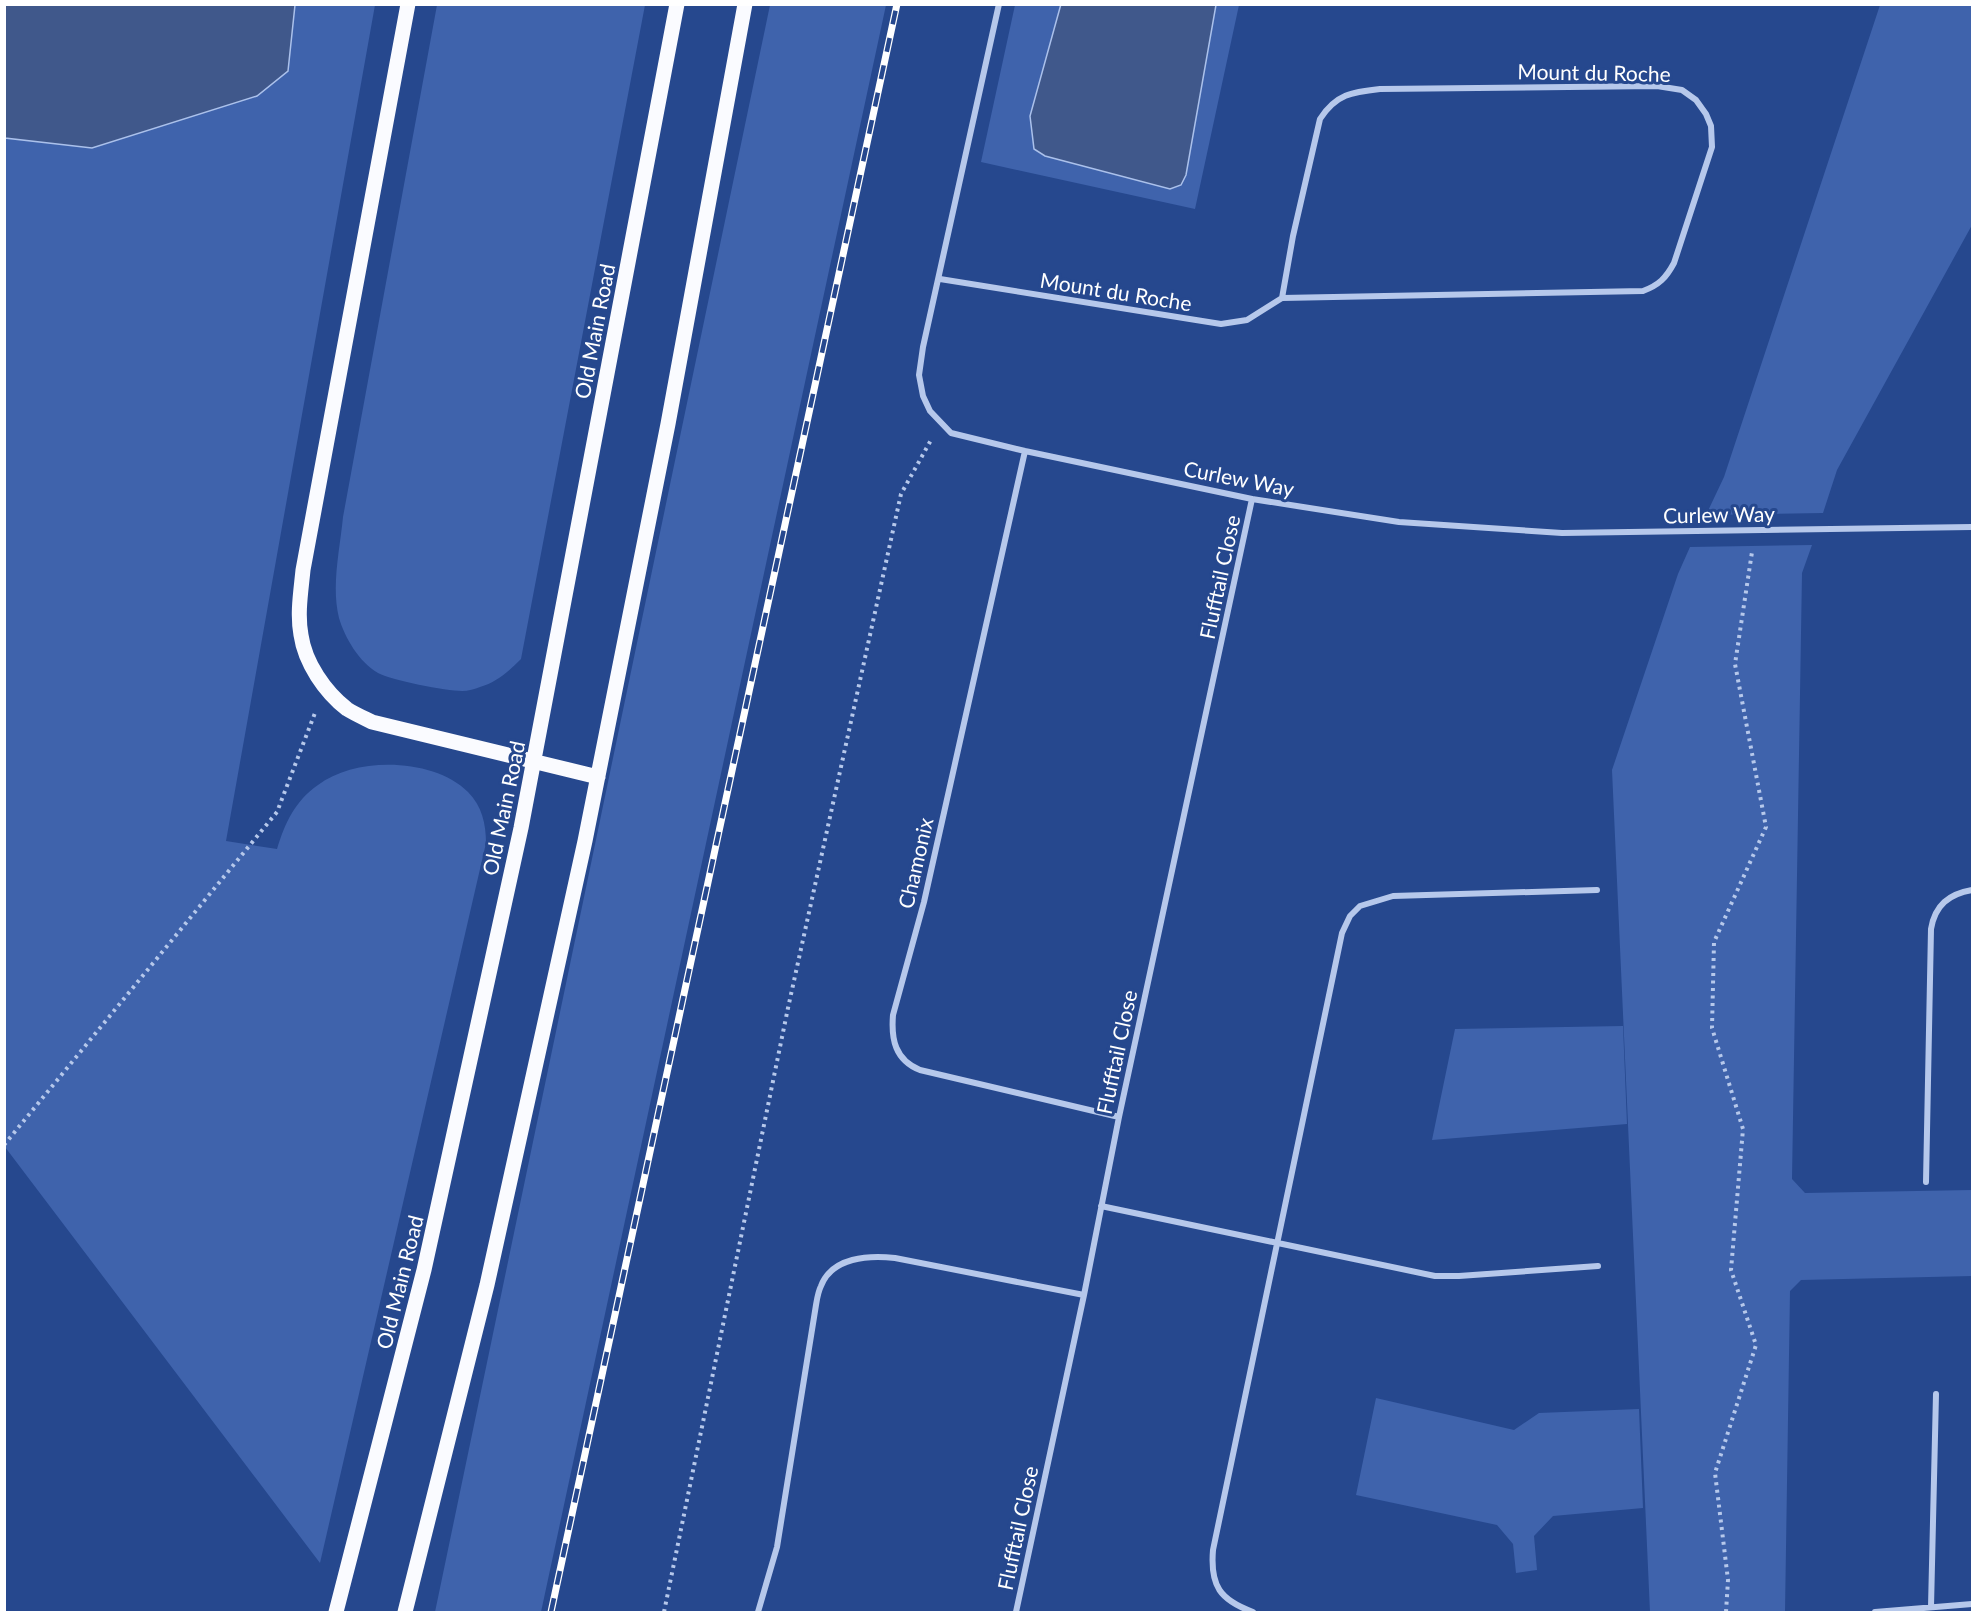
<svg xmlns="http://www.w3.org/2000/svg" width="1977" height="1617" font-family="Lato,sans-serif">
<rect width="100%" height="100%" fill="#26488e"/>
<path fill="#3f63ac" d="M5,5h370l-149,836 51,8c8,-26 18,-48 41,-64 38,-29 116,-27 150,7 14,14 18,32 18,51l-166,720 -315,-416z
M437,5h208l-124,654c-12,12 -24,23 -41,28 -5,2 -12,4 -18,4 -15,0 -72,-11 -84,-18 -19,-11 -33,-35 -39,-55 -8,-32 1,-69 4,-101z
M770,5h116l-345,1607h-106z
M1015,5h224l-44,204 -214,-47z
M1880,5h92v220l-135,245 -14,43 -117,2 18,-38z
M1812,545l-10,28 -10,606 13,14 167,-3v86l-171,4 -11,11 -5,321h-135l-38,-842 66,-196 12,-27z
M1623,1026l4,98 -195,16 23,-111z
M1376,1398l138,32 25,-17 100,-4 4,99 -90,8 -19,20 3,34 -21,3 -3,-29 -16,-19 -141,-30z"/>
<path fill="#40588b" stroke="#abc1eb" stroke-width="1.5" d="M5,4l290,1 -7,66 -31,25 -165,52 -87,-10z
M1061,4l155,1 -30,170 -5,10 -11,4 -125,-33 -11,-7 -4,-33z"/>
<g fill="none" stroke-linecap="round" stroke-linejoin="round">
<path stroke="#b6c8eb" stroke-width="4" stroke-dasharray="3 4.5" stroke-linecap="butt" d="M4,1145l273,-333 38,-99
M664,1612l124,-604 113,-514 30,-54
M1726,1612l2,-32 -13,-107 41,-128 -25,-75 12,-141 -31,-101 2,-86 52,-115 -31,-163 17,-112"/>
<path stroke="#b6c8eb" stroke-width="6" d="M999,4l-76,343 -4,28 4,21 7,15 21,22 74,18 227,48 147,23 163,11 410,-6
M940,279l281,45 26,-4 35,-22 361,-7c16,-6 23,-13 31,-28l38,-116 -1,-21 -5,-12 -10,-14 -14,-10 -25,-4 -277,3c-28,3 -44,5 -60,30l-27,117 -11,62
M1025,451l-101,451 -31,113c-2,24 2,45 27,55l199,47
M1926,1182l5,-253c4,-24 18,-35 41,-39
M1101,1206l334,70h24l139,-10
M1931,1607l5,-213
M758,1612l19,-65 39,-242c1,-6 2,-13 5,-19 11,-29 48,-31 74,-28l189,37
M1016,1612l68,-317 35,-178 133,-618
M1253,1612c-33,-12 -43,-26 -40,-62l129,-617 8,-17 10,-10 33,-10 204,-6
M1875,1612l97,-8"/>
<path stroke="#fafbff" stroke-width="15" d="M408,4l-105,566c-2,21 -6,44 -2,65 4,28 24,57 46,74 8,5 17,9 25,13l226,55
M336,1612l88,-342 97,-442 156,-824
M405,1612l82,-327 98,-444 83,-417 77,-420"/>
<defs>
<path id="rail" d="M551,1612l346,-1608"/>
</defs>
<use href="#rail" stroke="#fff" stroke-width="7"/>
<use href="#rail" stroke="#26488e" stroke-width="4.5" stroke-dasharray="14" stroke-linecap="butt"/>
</g>
<g text-anchor="middle" dominant-baseline="central" stroke-width="6" stroke-linejoin="round" paint-order="stroke">
<g font-size="21" fill="#fff" stroke="#26488e">
<text transform="translate(1594 72) rotate(1)">Mount du Roche</text>
<text transform="translate(1116 291) rotate(9)">Mount du Roche</text>
<text transform="translate(594 331) rotate(-79)">Old Main Road</text>
<text transform="translate(1239 478) rotate(11)">Curlew Way</text>
<text transform="translate(1719 514) rotate(-1)">Curlew Way</text>
<text transform="translate(1219 577) rotate(-78)">Flufftail Close</text>
<text transform="translate(503 808) rotate(-78)">Old Main Road</text>
<text transform="translate(915 863) rotate(-77)">Chamonix</text>
<text transform="translate(1116 1052) rotate(-78)">Flufftail Close</text>
<text transform="translate(399 1282) rotate(-76)">Old Main Road</text>
<text transform="translate(1017 1528) rotate(-78)">Flufftail Close</text>
</g>
</g>
<rect width="1977" height="1617" fill="none" stroke="#ffffff" stroke-width="12"/>
</svg>
